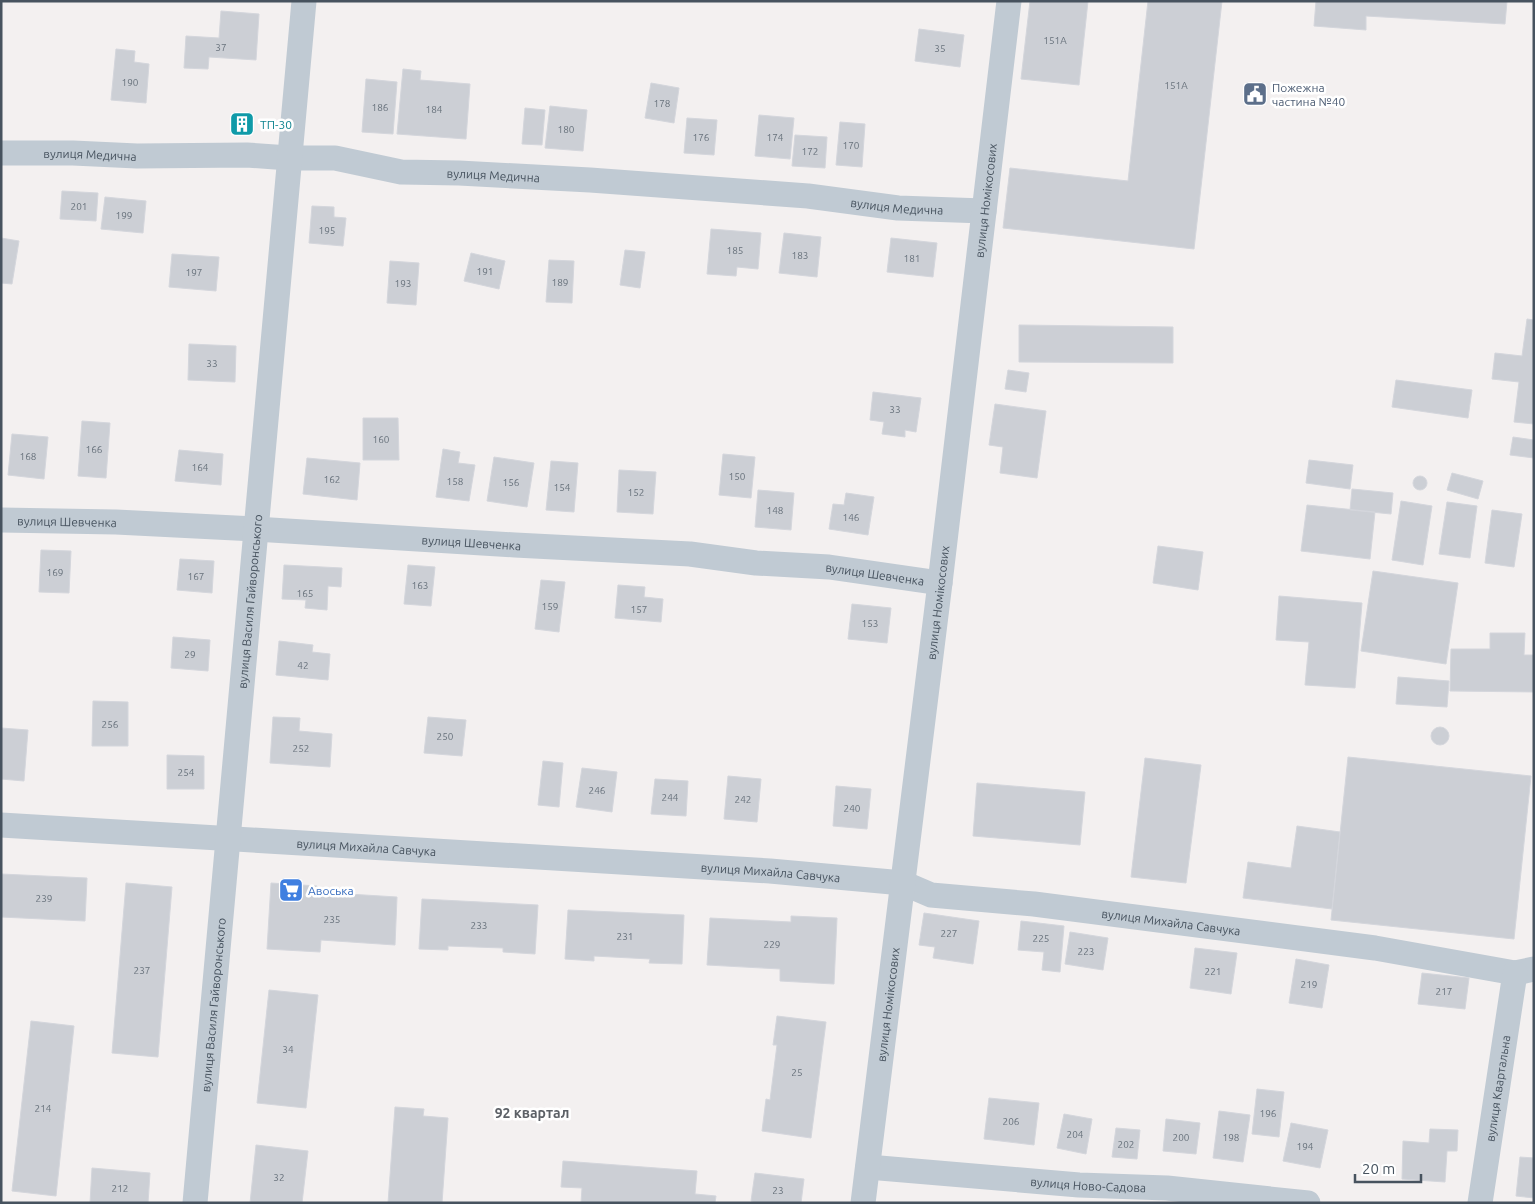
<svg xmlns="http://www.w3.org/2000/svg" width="1535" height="1204" font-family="Ubuntu,sans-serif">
<rect width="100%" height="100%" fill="#f3f0f0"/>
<path fill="#cccfd5" stroke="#d4d6dc" d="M1030,1h58l-9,84 -58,-6z
M1148,1h74l-28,248 -191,-21 7,-60 118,13z
M1316,1h191l-2,23 -139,-8v14l-52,-4z
M221,11l38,3 -3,46 -47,-3 -1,12 -24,-1 2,-32 33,2z
M919,29l45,6 -4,32 -45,-6z
M116,49l19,2 -1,11 15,2 -3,39 -35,-3z
M403,69l18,2 -1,9 50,4 -4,55 -69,-5z
M366,79l31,3 -4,52 -31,-2z
M651,83l28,5 -5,35 -29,-5z
M550,106l37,4 -4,41 -38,-3z
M525,108l20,2 -3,35 -20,-1z
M232,114l20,1 -1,19 -20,-1z
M759,115l35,3 -4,41 -35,-3z
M687,118l30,2 -3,35 -30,-2z
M840,122l25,2 -3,43 -26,-2z
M795,135l32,2 -2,31 -33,-2z
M62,191l36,2 -2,28 -36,-2z
M105,197l41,4 -3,32 -42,-4z
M312,206l22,1v10l12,1 -3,28 -34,-3z
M711,229l50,4 -3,36 -21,-2 -1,9 -29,-2z
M784,233l37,4 -4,40 -38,-4z
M1,238l18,3 -7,43 -11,-1z
M891,238l46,5 -4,34 -46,-5z
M625,250l20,2 -5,36 -20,-3z
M471,253l34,8 -6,28 -35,-8z
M172,254l47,3 -3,34 -47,-4z
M549,260l25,1 -2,42 -26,-1z
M390,261l29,2 -3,42 -29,-2z
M1527,319l7,1v104l-20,-2 5,-40 -27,-3 3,-26 27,3z
M1019,325l154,2v36l-154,-1z
M189,344l47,2 -1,36 -47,-2z
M1008,370l21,3 -3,19 -21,-3z
M1396,380l76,10 -4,28 -76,-11z
M873,392l48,6 -5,34 -11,-2v7l-23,-3 2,-12 -14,-2z
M995,404l51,7 -9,67 -37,-5 3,-26 -14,-2z
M363,418h35l1,42h-36z
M82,421l28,2 -4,55 -28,-2z
M12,434l36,3 -4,42 -36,-4z
M1513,437l21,3v18l-24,-3z
M443,449l17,3 -2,11 17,2 -6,36 -33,-4z
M179,450l44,4 -2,31 -46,-4z
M723,454l32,3 -4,41 -32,-3z
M494,457l40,6 -7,44 -40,-6z
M307,458l53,5 -3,37 -54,-6z
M1309,460l44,5 -3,24 -44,-6z
M551,461l27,2 -4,49 -28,-2z
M619,470l37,2 -3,42 -36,-2z
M1452,473l31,8 -5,18 -31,-9z
M1413 483a7 7 0 1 1 14 0a7 7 0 1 1-14 0Z
M1352,489l41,4 -2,21 -41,-4z
M758,490l36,3 -3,37 -36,-3z
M846,493l28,4 -6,38 -39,-6 4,-25 11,1z
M1401,501l31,5 -9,59 -31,-5z
M1447,502l30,4 -7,52 -31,-4z
M1307,505l68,7 -5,47 -69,-8z
M1492,510l30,4 -8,53 -29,-4z
M1158,546l45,6 -5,38 -45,-7z
M41,550l30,1 -2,42 -30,-1z
M180,559l34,2 -2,32 -35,-3z
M284,565l58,3 -1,19 -13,-1 -1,24 -22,-2 1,-8 -24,-1z
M408,565l27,2 -4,39 -27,-2z
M1373,571l85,12 -12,81 -85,-13z
M541,580l24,2 -6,50 -24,-3z
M618,585l27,2 -1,10 19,2 -2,23 -46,-4z
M1279,596l83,7 -7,85 -50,-3 4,-43 -33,-2z
M852,604l39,4 -4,35 -39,-4z
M1490,633h35l-1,22h10v37l-84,-1 1,-42h39z
M173,637l37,3 -2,31 -37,-3z
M279,641l34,4 -1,7 18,2 -2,26 -52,-5z
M1398,677l51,4 -2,26 -51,-3z
M93,701l35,1v44h-36z
M273,717l27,1 -1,13 33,3 -2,33 -60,-4z
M428,717l38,3 -4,36 -38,-3z
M1431 736a9 9 0 1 1 18 0a9 9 0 1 1-18 0Z
M1,728l27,2 -4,51 -23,-2z
M167,755l37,1v33h-37z
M1348,757l183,19 -17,163 -183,-19z
M1145,758l56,7 -15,118 -55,-6z
M543,761l20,2 -4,44 -21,-2z
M582,768l35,4 -5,40 -36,-5z
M728,776l33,3 -4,43 -33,-3z
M655,779l33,2 -2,35 -35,-2z
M977,783l108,9 -5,53 -107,-9z
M836,786l35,3 -4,40 -34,-3z
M1297,826l43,6 -8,77 -89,-11 5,-36 43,6z
M1,874l86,4 -2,43 -84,-4z
M126,883l46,4 -14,170 -46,-4z
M271,883l46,3 -1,6 81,5 -2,48 -74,-5 -1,12 -53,-3z
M422,899l116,6 -3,49 -32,-2v-4l-55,-2v4l-29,-1z
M568,910l116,5 -2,49 -33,-1 1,-4 -56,-3v5l-29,-2z
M924,913l55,8 -6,43 -40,-6 2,-11 -16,-2z
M791,916l46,2 -3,66 -54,-3v-12l-73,-4 3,-47 81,4z
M1021,921l43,5 -4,46 -18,-2 2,-18 -26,-2z
M1070,932l38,6 -5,32 -38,-6z
M1195,948l42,5 -6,41 -41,-6z
M1296,959l33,6 -7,43 -33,-5z
M1422,973l47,5 -4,31 -47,-5z
M269,990l49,5 -12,113 -49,-5z
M777,1016l49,6 -15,116 -49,-7 4,-32 4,1 7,-55h-4z
M31,1021l43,5 -18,170 -44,-5z
M1257,1089l27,3 -5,45 -27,-3z
M989,1098l50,5 -5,42 -50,-6z
M395,1107l29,2 -1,7 25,2 -6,85h-54z
M1219,1111l31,4 -7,47 -30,-4z
M1064,1114l28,5 -6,35 -29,-6z
M1166,1119l34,4 -4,31 -33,-3z
M1291,1123l37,7 -8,38 -37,-7z
M1116,1128l24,2 -3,29 -25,-2z
M1430,1129l28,1 -1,21h-10l-2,31 -43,-3 1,-38 26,2z
M256,1145l52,6 -6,52h-52z
M1520,1157l14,1v40l-18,-2z
M563,1161l134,10 -2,23 21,2 -1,7h-134l1,-15 -21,-1z
M92,1168l58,5 -2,30h-58z
M755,1173l49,6 -3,24h-46l-4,-2z"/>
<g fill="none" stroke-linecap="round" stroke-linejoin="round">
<g stroke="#c0cad3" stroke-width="25">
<path id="s1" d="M1,153h72l64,3 110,-1 42,3h46l66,14 58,1 131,7 218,16 90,12 86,3"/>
<path id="s2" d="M1,520l115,2 139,7 260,16 175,9 66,9 73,4 111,16"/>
<path id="s3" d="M1,825l769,46 133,12 28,12 103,9 341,44 140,25 19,-4"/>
<path id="s4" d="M868,1167l211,18 88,3 141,15"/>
<path id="s5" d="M195,1203l109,-1202"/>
<path id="s6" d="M863,1203l77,-620 69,-582"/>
<path id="s7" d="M1480,1203l35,-230"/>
</g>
</g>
<defs>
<symbol id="civic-square" viewBox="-11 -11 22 22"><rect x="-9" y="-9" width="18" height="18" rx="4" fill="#5c6f8a" stroke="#fff"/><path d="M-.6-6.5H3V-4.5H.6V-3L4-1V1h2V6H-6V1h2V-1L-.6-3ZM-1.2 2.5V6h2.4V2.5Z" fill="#fff"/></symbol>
<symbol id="building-square" viewBox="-11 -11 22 22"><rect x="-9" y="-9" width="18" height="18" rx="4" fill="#0f9aa8" stroke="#fff"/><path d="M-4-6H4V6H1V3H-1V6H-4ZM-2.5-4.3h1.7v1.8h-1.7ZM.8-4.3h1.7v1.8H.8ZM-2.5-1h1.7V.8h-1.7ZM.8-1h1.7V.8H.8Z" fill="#fff"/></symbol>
<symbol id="supermarket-square" viewBox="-11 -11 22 22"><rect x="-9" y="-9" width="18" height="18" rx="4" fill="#3f7fe0" stroke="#fff"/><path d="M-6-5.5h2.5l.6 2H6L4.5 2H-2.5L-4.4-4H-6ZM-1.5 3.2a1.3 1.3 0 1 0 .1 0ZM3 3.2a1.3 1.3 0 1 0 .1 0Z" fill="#fff"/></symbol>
</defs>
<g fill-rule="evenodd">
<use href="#civic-square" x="1241" y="80" width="28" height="28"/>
<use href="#building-square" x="228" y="110" width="28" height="28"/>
<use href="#supermarket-square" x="277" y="876" width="28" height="28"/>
</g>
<g text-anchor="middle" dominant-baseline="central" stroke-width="5" stroke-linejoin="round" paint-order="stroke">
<g font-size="10" fill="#68727c">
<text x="1055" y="40">151А</text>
<text x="221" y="47">37</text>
<text x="940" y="48">35</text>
<text x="130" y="82">190</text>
<text x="1176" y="85">151А</text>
<text x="662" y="103">178</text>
<text x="380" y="107">186</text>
<text x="434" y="109">184</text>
<text x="566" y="129">180</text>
<text x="701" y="137">176</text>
<text x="775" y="137">174</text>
<text x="851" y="145">170</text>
<text x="810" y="151">172</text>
<text x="79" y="206">201</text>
<text x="124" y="215">199</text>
<text x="327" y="230">195</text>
<text x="735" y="250">185</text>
<text x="800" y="255">183</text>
<text x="912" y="258">181</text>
<text x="485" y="271">191</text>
<text x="194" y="272">197</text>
<text x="560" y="282">189</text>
<text x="403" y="283">193</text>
<text x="212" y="363">33</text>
<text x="895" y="409">33</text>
<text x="381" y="439">160</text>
<text x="94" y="449">166</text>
<text x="28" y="456">168</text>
<text x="200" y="467">164</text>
<text x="737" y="476">150</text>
<text x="332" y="479">162</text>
<text x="455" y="481">158</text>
<text x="511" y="482">156</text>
<text x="562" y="487">154</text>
<text x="636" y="492">152</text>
<text x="775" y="510">148</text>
<text x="851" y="517">146</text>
<text x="55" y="572">169</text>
<text x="196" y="576">167</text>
<text x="420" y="585">163</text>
<text x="305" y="593">165</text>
<text x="550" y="606">159</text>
<text x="639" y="609">157</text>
<text x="870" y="623">153</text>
<text x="190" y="654">29</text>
<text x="303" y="665">42</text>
<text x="110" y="724">256</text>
<text x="445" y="736">250</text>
<text x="301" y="748">252</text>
<text x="186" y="772">254</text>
<text x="597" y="790">246</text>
<text x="670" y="797">244</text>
<text x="743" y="799">242</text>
<text x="852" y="808">240</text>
<text x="44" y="898">239</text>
<text x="332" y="919">235</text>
<text x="479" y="925">233</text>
<text x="949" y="933">227</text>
<text x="625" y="936">231</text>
<text x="1041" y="938">225</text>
<text x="772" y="944">229</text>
<text x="1086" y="951">223</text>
<text x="142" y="970">237</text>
<text x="1213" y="971">221</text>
<text x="1309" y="984">219</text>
<text x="1444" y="991">217</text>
<text x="288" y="1049">34</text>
<text x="797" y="1072">25</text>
<text x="43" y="1108">214</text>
<text x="1268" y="1113">196</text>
<text x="1011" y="1121">206</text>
<text x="1075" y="1134">204</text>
<text x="1181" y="1137">200</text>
<text x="1231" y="1137">198</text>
<text x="1126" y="1144">202</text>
<text x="1305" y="1146">194</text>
<text x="279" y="1177">32</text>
<text x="120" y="1188">212</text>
<text x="778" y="1190">23</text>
</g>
<g font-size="12" fill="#4e5e75" stroke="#fff" text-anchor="start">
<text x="1272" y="87">Пожежна<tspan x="1272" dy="14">частина №40</tspan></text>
</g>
<g font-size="12" fill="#0d838f" stroke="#fff" text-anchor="start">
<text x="260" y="124">ТП-30</text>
</g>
<g font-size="12" fill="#47535f" stroke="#fff">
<text stroke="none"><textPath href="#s1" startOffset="89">вулиця Медична</textPath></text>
<text stroke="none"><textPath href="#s1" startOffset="494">вулиця Медична</textPath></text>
<text stroke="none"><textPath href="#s6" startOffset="1010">вулиця Номікосових</textPath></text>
<text stroke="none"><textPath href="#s1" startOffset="899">вулиця Медична</textPath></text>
<text stroke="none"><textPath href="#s2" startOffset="66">вулиця Шевченка</textPath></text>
<text stroke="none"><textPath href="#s2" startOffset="471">вулиця Шевченка</textPath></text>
<text stroke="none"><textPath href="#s2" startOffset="876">вулиця Шевченка</textPath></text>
<text stroke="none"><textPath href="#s5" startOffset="604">вулиця Василя Гайворонського</textPath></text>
<text stroke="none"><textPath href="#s6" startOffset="605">вулиця Номікосових</textPath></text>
<text stroke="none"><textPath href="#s3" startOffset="366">вулиця Михайла Савчука</textPath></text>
<text stroke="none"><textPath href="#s3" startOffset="771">вулиця Михайла Савчука</textPath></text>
<text stroke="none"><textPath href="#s3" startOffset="1176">вулиця Михайла Савчука</textPath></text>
<text stroke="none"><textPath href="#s6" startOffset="200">вулиця Номікосових</textPath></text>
<text stroke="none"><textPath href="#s5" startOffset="199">вулиця Василя Гайворонського</textPath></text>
<text stroke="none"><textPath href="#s7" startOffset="116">вулиця Квартальна</textPath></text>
<text stroke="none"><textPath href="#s4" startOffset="221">вулиця Ново-Садова</textPath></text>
</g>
<g font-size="12" fill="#366cbe" stroke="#fff" text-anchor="start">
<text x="308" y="890">Авоська</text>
</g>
<g font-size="14" font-weight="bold" fill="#5c6066" stroke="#fff">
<text x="532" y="1113">92 квартал</text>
</g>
</g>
<rect width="1535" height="1204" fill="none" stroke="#47535f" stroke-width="5"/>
<path d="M1355 1174v8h66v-8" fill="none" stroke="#47535f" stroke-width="2.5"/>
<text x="1362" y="1174" font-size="15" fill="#47535f" stroke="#ffffff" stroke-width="4" paint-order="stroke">20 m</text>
</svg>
